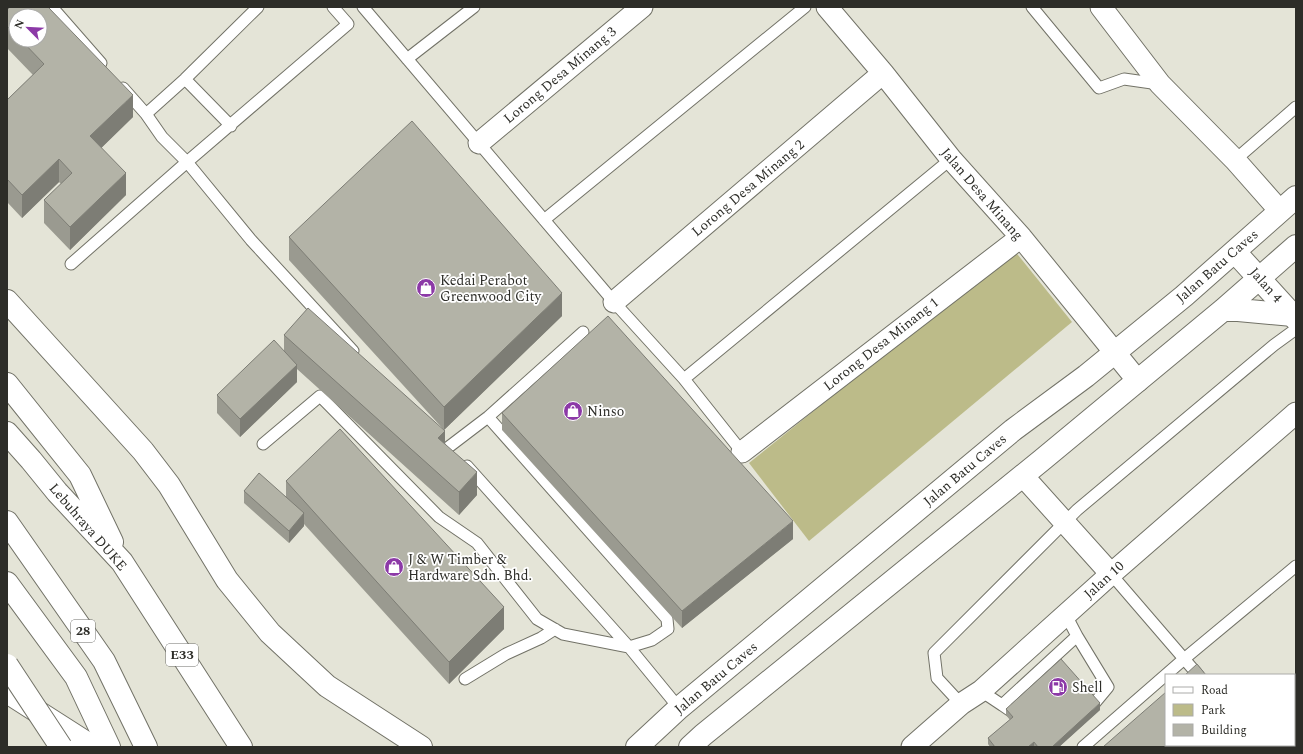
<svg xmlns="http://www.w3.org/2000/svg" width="1303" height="754" font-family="Spectral,serif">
<rect width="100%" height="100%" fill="#e4e4d7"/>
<path fill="#bcbb89" d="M1014,250l58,72 -263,219 -60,-78z"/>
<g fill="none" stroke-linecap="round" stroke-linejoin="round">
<defs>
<path id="service" d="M52,7l49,56
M363,7l251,295 70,77 58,73
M1032,7l67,81 25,-9 35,5
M407,59l67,-52
M185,79l46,47
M123,88l23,26 16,23 25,25 64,78 102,111
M146,114l39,-35 73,-72
M1235,160l61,-53
M544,220l261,-213
M71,264l116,-102 161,-138 -15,-17
M684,379l267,-220
M263,444l57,-48 119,121 38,26 60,76 26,15 66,13 23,-7 16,-11 -1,-10 -179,-202
M446,449l42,-32 95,-85
M467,466l162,181 50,61
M1111,574l87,101
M1077,636l31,51 -20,24
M465,679l41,-25 35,-16 14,-9
M981,691l21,14 75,-69 -11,-21
M961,704l-24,-26 -3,-25 143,-143 197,-165 22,-16
M1002,705l16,11
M1259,745l2,2
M1083,747l101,-88 112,-93"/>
<path id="minor" d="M827,7l56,66 68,86 70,78 117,144
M1101,7l59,77 75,76 45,51
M479,143l163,-136
M614,302l269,-229
M742,452l279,-215
M1023,476l88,98
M1294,731l2,-2
M912,747l49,-43 20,-13 130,-117 185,-161
M1274,747l3,-2"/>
<path id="tertiary" d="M1235,252l61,67"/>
<path id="primary" d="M1223,310h15l55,5
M637,747l42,-39 334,-278 73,-54 98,-80 112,-99
M690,747l13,-12 339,-275 181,-150 73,-64"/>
<path id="trunk" d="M7,301l136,150 26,34 58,95 43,53 57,53 94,61
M7,522l97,139 42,86
M7,583l69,94 33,70"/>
<path id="motorway" d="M7,384l73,91 32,67
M7,433l24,27 26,32 65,70 119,185
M7,692l86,55"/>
</defs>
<use href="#service" stroke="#727267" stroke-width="13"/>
<use href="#minor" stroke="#727267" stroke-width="23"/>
<use href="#tertiary" stroke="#727267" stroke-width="24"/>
<use href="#primary" stroke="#727267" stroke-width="24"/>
<use href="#trunk" stroke="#727267" stroke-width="24"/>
<use href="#motorway" stroke="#727267" stroke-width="24"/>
<use href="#service" stroke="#fff" stroke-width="11"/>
<use href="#minor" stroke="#fff" stroke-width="21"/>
<use href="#tertiary" stroke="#fff" stroke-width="22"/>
<use href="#primary" stroke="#fff" stroke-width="22"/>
<use href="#trunk" stroke="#fff" stroke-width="22"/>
<use href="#motorway" stroke="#fff" stroke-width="22"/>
<defs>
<path id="motorway-bridge" d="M7,665l54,82"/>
</defs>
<use href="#motorway-bridge" stroke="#727267" stroke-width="24" stroke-linecap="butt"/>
<use href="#motorway-bridge" stroke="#fff" stroke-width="22"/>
</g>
<path fill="#9a9a90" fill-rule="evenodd" d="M7,7h41l85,110 -32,31 25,47 -56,55 -26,-27v-23l17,-16 -2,-2 -37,36 -15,-16v-102l26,-25 -26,-27zM16,16l24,24h-24z
M289,237l273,79 -118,114 -155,-170z
M284,335l161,108 32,52 -18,20 -162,-146v13l-57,55 -23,-24v-18l67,-44z
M502,413l291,126 -111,89 -180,-198z
M286,481l218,148 -55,55 -145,-160v2l-15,17 -45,-40v-12l42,5z
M1006,709l94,1 -41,37h-69l-2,-3v-6l22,-18 -4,-5z"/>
<path fill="#7d7d75" d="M133,95v22l-43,42v-23z
M59,159v23l-37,36v-23z
M126,173v22l-56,55v-23z
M562,293v23l-118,114v-23z
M297,365v17l-57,55v-18z
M445,431v23l-7,-16z
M477,472v23l-18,20v-23z
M304,513v13l-15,17v-12z
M793,521v18l-111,89v-17z
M504,607v22l-55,55v-22z
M1100,703v7l-41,37h-7z
M1034,742v5h-6z
M1206,745h26l-3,2h-25z"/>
<path fill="#b3b3a7" stroke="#7d7d75" d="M10,7h38l85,88 -43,41 36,37 -56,54 -26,-27 28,-27 -13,-14 -37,36 -15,-16v-79l37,-36 -23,-24h19v-24h-24v19l-9,-9v-16z
M412,121l150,172 -118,114 -155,-170z
M308,308l137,123 -7,7 39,34 -18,20 -175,-157z
M608,316l185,205 -111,90 -180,-198z
M274,340l23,25 -57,54 -23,-24z
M340,429l164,178 -55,55 -163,-181z
M259,473l45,40 -15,18 -45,-40z
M1061,659l39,44 -48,44h-14l-4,-5 -6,5h-33l-7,-9 25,-21 -7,-8z
M1197,664l9,11h-21z
M1166,692v53h40l-2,2h-101z"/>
<defs>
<symbol id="shop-disc" viewBox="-11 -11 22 22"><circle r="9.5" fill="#8c39a7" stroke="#fff"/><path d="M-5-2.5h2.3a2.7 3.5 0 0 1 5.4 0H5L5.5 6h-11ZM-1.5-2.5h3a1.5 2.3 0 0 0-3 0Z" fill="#fff"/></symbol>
<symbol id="fuel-disc" viewBox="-11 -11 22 22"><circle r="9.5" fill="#8c39a7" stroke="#fff"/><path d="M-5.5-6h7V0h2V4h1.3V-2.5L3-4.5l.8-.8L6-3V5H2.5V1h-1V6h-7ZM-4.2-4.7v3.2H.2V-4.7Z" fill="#fff"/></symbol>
</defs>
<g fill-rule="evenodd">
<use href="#shop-disc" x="415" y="277" width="22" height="22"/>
<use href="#shop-disc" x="562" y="400" width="22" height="22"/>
<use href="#shop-disc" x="383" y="556" width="22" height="22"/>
<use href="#fuel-disc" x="1047" y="676" width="22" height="22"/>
</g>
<g text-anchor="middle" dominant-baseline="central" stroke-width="3.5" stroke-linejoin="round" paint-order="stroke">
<g fill="#fff" stroke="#6c6c68" stroke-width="1">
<rect x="71" y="620" width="24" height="22" rx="3"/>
<rect x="166" y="644" width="32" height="22" rx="3"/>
</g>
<g font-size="13" font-weight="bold" fill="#2d2d28">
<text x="83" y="631">28</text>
<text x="182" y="655">E33</text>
</g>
<g font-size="14" fill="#2d2d28" stroke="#fff">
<text transform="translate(560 75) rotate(-40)">Lorong Desa Minang 3</text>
<text transform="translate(748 188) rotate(-40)">Lorong Desa Minang 2</text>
<text transform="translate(982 194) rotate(49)">Jalan Desa Minang</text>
<text transform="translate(1217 266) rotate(-41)">Jalan Batu Caves</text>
<text transform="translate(1266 285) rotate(48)">Jalan 4</text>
<text transform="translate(881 344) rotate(-38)">Lorong Desa Minang 1</text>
<text transform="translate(965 470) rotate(-40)">Jalan Batu Caves</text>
<text transform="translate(88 527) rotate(49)">Lebuhraya DUKE</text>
<text transform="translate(1104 580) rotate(-42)">Jalan 10</text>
<text transform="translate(716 678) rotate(-40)">Jalan Batu Caves</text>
</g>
<g font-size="14" fill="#2d2d28" stroke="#fff" text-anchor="start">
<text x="440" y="280">Kedai Perabot<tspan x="440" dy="16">Greenwood City</tspan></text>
<text x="587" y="411">Ninso</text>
<text x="408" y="559">J &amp; W Timber &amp;<tspan x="408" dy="16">Hardware Sdn. Bhd.</tspan></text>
<text x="1072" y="687">Shell</text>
</g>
</g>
<rect width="1303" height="754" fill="none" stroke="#2d2d28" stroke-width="16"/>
<rect x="1165" y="674" width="130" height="72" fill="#ffffff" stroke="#ababa9"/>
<rect x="1173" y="687" width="20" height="6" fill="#ffffff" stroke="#ababa9"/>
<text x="1201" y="694" font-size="12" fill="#2d2d28">Road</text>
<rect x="1173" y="704" width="20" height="12" fill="#bcbb89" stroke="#ababa9"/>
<text x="1201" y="714" font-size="12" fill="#2d2d28">Park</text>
<rect x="1173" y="724" width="20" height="12" fill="#b3b3a7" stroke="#ababa9"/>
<text x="1201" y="734" font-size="12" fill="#2d2d28">Building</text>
<g transform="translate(28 28) rotate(294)"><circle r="19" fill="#ffffff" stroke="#ababa9"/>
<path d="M0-3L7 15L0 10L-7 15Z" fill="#8c39a7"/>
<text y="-6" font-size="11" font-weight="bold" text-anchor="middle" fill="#2d2d28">N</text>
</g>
</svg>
